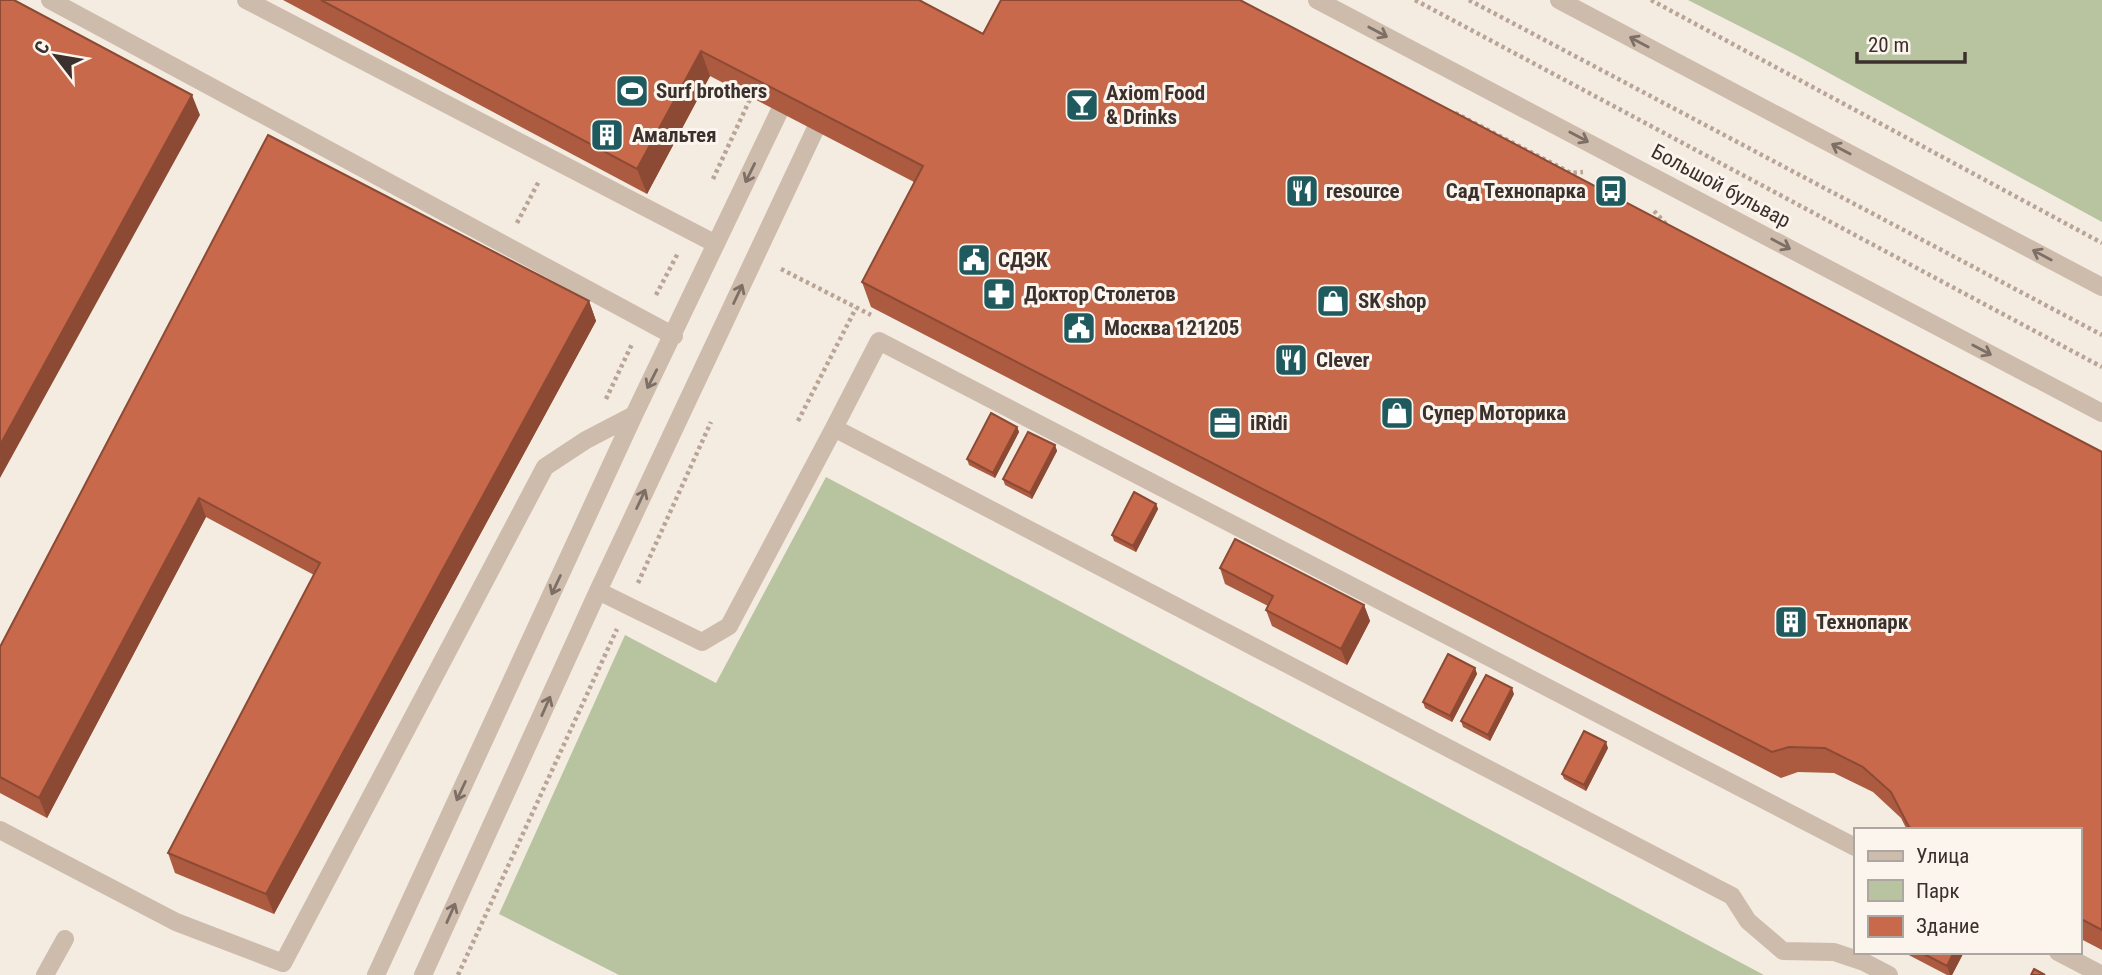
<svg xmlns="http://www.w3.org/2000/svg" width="2102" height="975" font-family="'Roboto Condensed',sans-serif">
<rect width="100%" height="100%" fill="#f4ebe1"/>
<path fill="#b8c4a0" d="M1688,0h414v222l-306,-167z
M826,477l938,498h-1145l-120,-61 126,-279 91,48z"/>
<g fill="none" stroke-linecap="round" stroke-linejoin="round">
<path stroke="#b9a596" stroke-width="4.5" stroke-dasharray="3.5 3.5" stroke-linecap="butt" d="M1415,0l687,367
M1469,0l633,335
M1651,0l451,243
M1455,113l116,60 12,-1
M713,179l38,-82
M1654,211l13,14
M517,223l22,-42
M781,269l90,46
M656,295l22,-42
M606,399l26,-55
M798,421l58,-113
M638,583l73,-161
M458,975l159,-346"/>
<path stroke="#cdbbac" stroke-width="18" d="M50,0l624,336
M246,0l470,244
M1317,0l785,413
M1559,0l543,287
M834,428l45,-87 976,506
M598,591l104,51 27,-16 105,-198 898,468 16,25 35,30 51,1 30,10 25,13
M0,830l176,92 107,41 262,-496 41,-27 48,-25
M2058,952l44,23
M45,975l20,-36
M376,975l258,-560 145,-303
M423,975l175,-384 217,-461"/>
</g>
<path fill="#ac5a40" d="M283,0h636l64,34 1119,418v498l-23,-12v-108h-172l-6,-12 -28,-26 -39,-19 -36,-1 -17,6 -910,-471 -9,-25 52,-100 -204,-106 -63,118z
M268,135l321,166 7,20 -322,593 -99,-41 -7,-20 146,-278 -108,-58 -159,301 -47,-25v-146z
M1017,427l2,5 -24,46 -26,-13 -2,-6z
M1055,445l2,6 -25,48 -27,-14 -2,-6z
M1156,504l2,5 -22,43 -22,-11 -2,-6z
M1220,568l144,37 6,16 -23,44 -75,-39 -6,-16 2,-4 -43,-22z
M1475,668l2,6 -25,48 -27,-14 -2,-6z
M1514,694l-24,47 -27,-14 -2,-6z
M1608,748l-22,43 -22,-12 -2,-5z
M1903,952h61l-12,23h-5z"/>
<path fill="#8c4a34" d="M701,51l9,25 -63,118 -10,-25z
M192,95l8,20 -200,363v-33z
M589,301l7,20 -322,593 -8,-20z
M1017,427l2,5 -24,46 -2,-5z
M1055,445l2,6 -25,48 -2,-6z
M199,498l7,19 -159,301 -8,-20z
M1156,504l2,5 -22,43 -3,-6z
M1364,605l6,16 -23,44 -6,-16z
M1475,668l2,6 -25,48 -2,-6z
M1512,688l2,6 -24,47 -2,-6z
M1606,742l2,6 -22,43 -2,-6z
M1954,952h10l-12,23h-2l-3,-9z"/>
<path fill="#c8694b" stroke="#8c4a34" stroke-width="2" d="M0,0h14l178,95 -192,350z
M321,0h598l64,34 18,-34h239l862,452v478l-23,-12v-88h-164l-6,-3 -18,-35 -28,-25 -38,-19 -36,-1 -17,5 -910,-470 61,-116 -222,-115 -64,118z
M268,135l321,166 -323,593 -98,-41 152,-290 -121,-65 -160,300 -39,-21v-130z
M991,413l26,14 -24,46 -26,-14z
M1028,432l27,13 -25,48 -27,-14z
M1134,492l22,12 -23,42 -21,-11z
M1235,539l129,66 -23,44 -75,-39 7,-14 -53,-28z
M1448,654l27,14 -25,48 -27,-14z
M1486,675l26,13 -24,47 -27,-14z
M1584,731l22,11 -22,43 -22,-11z
M1920,952h34l-7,14z
M2034,969l11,6h-14z"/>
<defs><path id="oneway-shaft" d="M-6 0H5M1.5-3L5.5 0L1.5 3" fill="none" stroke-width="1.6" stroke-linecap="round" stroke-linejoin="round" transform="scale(1.75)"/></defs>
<g stroke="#7d6f65">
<use href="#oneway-shaft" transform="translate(1378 32) rotate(28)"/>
<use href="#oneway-shaft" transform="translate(1639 42) rotate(-152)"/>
<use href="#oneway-shaft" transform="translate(1579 137) rotate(28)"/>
<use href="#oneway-shaft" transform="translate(1841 149) rotate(-152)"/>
<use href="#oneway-shaft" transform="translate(750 173) rotate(116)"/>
<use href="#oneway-shaft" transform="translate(1781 244) rotate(28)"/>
<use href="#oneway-shaft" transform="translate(2042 255) rotate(-152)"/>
<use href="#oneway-shaft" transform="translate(738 294) rotate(-65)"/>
<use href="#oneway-shaft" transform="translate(1982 350) rotate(28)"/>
<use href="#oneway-shaft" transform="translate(652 379) rotate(117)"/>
<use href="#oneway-shaft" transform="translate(641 499) rotate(-65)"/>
<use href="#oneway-shaft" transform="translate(556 585) rotate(115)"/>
<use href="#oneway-shaft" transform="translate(546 706) rotate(-66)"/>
<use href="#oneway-shaft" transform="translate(461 791) rotate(115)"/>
<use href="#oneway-shaft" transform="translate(451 913) rotate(-66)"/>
</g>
<defs>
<symbol id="stadium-square" viewBox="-11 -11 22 22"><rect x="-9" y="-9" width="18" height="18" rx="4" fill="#1f5a5e" stroke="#fbf5ee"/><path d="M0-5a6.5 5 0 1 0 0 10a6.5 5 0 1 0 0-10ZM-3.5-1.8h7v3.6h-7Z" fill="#fff"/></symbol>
<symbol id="bar-square" viewBox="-11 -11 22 22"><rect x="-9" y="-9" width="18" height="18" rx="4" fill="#1f5a5e" stroke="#fbf5ee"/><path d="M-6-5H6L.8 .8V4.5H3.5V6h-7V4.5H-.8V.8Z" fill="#fff"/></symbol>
<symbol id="building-square" viewBox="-11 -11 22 22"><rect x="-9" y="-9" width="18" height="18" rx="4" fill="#1f5a5e" stroke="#fbf5ee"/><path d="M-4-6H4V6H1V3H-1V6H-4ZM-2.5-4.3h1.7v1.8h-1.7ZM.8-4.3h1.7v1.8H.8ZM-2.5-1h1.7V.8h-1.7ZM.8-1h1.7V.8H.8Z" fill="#fff"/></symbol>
<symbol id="restaurant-square" viewBox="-11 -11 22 22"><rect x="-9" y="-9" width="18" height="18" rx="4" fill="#1f5a5e" stroke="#fbf5ee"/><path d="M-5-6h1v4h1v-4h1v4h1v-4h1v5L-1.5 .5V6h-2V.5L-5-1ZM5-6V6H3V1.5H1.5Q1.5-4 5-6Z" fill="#fff"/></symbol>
<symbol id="bus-square" viewBox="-11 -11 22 22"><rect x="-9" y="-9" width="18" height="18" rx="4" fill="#1f5a5e" stroke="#fbf5ee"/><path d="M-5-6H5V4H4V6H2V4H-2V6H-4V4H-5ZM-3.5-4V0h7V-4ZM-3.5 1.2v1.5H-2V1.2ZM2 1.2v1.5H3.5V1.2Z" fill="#fff"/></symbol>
<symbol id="civic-square" viewBox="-11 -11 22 22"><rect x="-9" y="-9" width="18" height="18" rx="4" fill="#1f5a5e" stroke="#fbf5ee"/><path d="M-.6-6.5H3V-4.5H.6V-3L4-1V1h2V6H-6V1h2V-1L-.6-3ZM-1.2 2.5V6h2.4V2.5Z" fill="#fff"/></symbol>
<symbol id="pharmacy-square" viewBox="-11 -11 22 22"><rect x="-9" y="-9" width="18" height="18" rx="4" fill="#1f5a5e" stroke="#fbf5ee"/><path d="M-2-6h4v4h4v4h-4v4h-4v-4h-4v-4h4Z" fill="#fff"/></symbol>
<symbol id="shop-square" viewBox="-11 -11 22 22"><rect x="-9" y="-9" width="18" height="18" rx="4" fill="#1f5a5e" stroke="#fbf5ee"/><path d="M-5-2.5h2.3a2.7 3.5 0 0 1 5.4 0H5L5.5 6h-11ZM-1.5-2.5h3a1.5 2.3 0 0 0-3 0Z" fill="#fff"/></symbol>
<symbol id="office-square" viewBox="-11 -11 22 22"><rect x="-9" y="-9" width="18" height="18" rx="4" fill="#1f5a5e" stroke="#fbf5ee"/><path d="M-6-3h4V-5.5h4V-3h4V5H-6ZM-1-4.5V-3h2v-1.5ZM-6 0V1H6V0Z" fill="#fff"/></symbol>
</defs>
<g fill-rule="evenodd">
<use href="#stadium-square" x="613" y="72" width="38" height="38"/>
<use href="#bar-square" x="1063" y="86" width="38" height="38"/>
<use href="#building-square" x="588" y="116" width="38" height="38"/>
<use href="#restaurant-square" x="1283" y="172" width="38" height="38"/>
<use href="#bus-square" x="1592" y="172" width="38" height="38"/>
<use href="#civic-square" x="955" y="241" width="38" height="38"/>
<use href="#pharmacy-square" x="980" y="275" width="38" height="38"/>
<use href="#shop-square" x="1314" y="282" width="38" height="38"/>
<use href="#civic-square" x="1060" y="309" width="38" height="38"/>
<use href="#restaurant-square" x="1272" y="341" width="38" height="38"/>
<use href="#shop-square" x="1378" y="394" width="38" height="38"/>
<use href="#office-square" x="1206" y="404" width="38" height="38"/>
<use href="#building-square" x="1772" y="603" width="38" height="38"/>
</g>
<g text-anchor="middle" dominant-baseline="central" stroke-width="6" stroke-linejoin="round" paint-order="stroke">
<g font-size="21" font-weight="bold" fill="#3b302b" stroke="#fbf5ee" text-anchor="start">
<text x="656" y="91">Surf brothers</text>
<text x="1106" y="93">Axiom Food<tspan x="1106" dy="24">&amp; Drinks</tspan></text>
<text x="632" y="135">Амальтея</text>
<text x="1326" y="191">resource</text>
<text x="1586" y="191" text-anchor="end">Сад Технопарка</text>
<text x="998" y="260">СДЭК</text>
<text x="1024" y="294">Доктор Столетов</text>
<text x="1358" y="301">SK shop</text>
<text x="1104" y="328">Москва 121205</text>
<text x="1316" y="360">Clever</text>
<text x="1422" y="413">Супер Моторика</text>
<text x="1250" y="423">iRidi</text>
<text x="1816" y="622">Технопарк</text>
</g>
<g font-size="21" fill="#3b302b" stroke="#fbf5ee">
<text transform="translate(1721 186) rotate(28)">Большой бульвар</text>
</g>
</g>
<rect x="1854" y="828" width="228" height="126" fill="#fbf5ee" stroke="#aea6a0" stroke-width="2"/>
<rect x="1868" y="851" width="35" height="10" fill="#cdbbac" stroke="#aea6a0" stroke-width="2"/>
<text x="1916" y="863" font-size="21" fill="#3b302b">Улица</text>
<rect x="1868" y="880" width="35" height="21" fill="#b8c4a0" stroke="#aea6a0" stroke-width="2"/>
<text x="1916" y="898" font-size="21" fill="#3b302b">Парк</text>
<rect x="1868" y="916" width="35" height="21" fill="#c8694b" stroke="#aea6a0" stroke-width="2"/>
<text x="1916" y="933" font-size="21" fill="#3b302b">Здание</text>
<g transform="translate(56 56) rotate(301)" stroke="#fbf5ee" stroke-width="5" paint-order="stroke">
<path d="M0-5L12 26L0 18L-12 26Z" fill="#3b302b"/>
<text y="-10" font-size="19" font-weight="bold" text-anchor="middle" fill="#3b302b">С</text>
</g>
<path d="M1857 52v10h108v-10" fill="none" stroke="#3b302b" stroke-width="3.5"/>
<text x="1868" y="52" font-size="21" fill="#3b302b" stroke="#fbf5ee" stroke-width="5" paint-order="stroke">20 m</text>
</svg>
